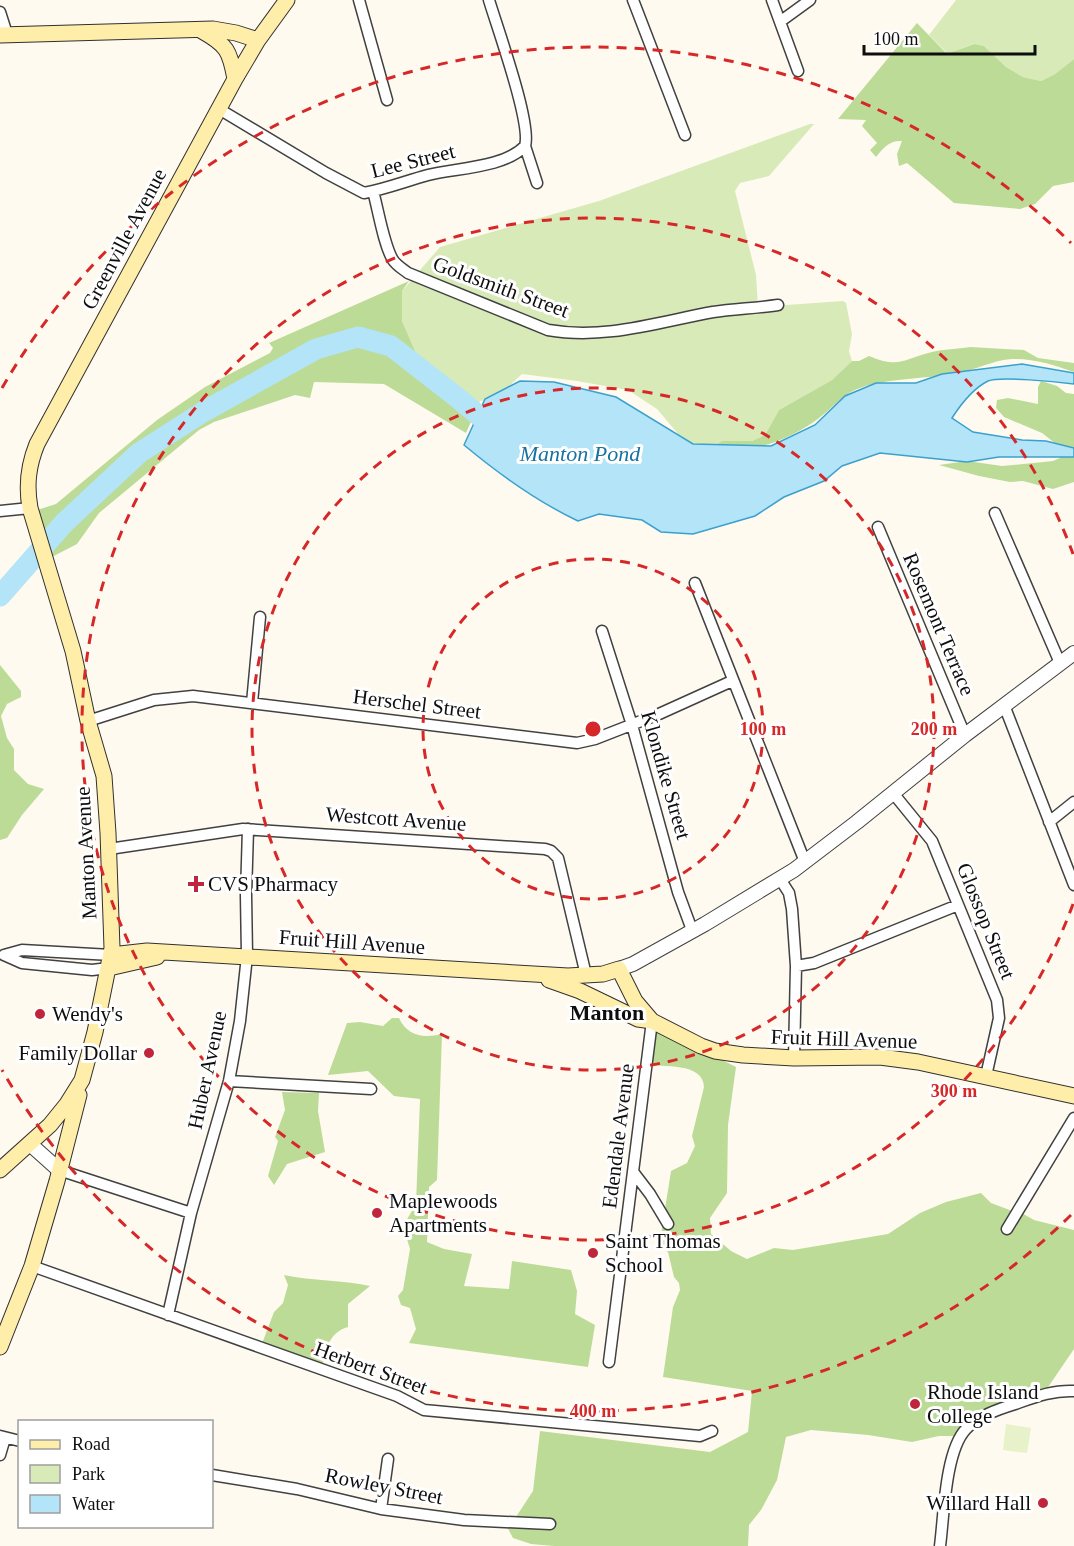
<svg xmlns="http://www.w3.org/2000/svg" width="1074" height="1546" font-family="'Times New Roman',serif">
<rect width="100%" height="100%" fill="#fffaef"/>
<path fill="#d7eab8" d="M956,0h118v59l-19,15 -14,7 -18,-4 -17,-10 -22,-21 -11,-2 -25,10 -19,-19z
M810,124h4l-45,52 -29,7 -5,8 21,84 2,32 85,-6 3,2 6,31 -3,17 3,10 -20,19 -53,30 -14,25 -13,6h-30l-12,10 -25,-9 -28,-33 -29,-19 -51,-9 -55,-7 -27,25 -15,2 -2,5 -21,-9 -35,-30 -20,-46v-30l38,-44 159,-46z"/>
<path fill="#bcdb97" d="M917,23l30,31 27,-10 10,2 22,21 17,10 18,4 14,-7 19,-15v123l-21,4 -18,18 -15,5 -66,-6 -47,-40 -8,3 -2,-12 5,-13c-12,-1 -19,7 -26,16l-6,-7 7,-7 -15,-17 4,-6 -28,-1z
M409,281l-7,10v30l20,46 35,30 21,9 -12,27 -82,-49 -70,-2 -4,16 -15,-3 -81,27 -15,8 -100,83 -22,31 -31,16 -18,-47 28,-9 101,-84 48,-33 65,-34 3,-5 -4,-5z
M970,347l54,3 14,8 36,5v9c-20,-7 -41,-14 -62,-13 -19,1 -39,12 -58,15 -29,5 -78,4 -103,18 -11,6 -21,18 -32,26 -27,21 -72,39 -106,29l9,-6h30l13,-6 14,-25 53,-30 20,-19h7l10,-5c31,13 34,3 63,-4 12,-3 25,-3 38,-5z
M1041,381l16,5 9,7 8,1v88l-21,7 -30,-8 -13,1 -31,-6 -40,-11 28,-4 35,5 51,-5 7,-3v-11l-18,-14 -38,-16 -8,-9 1,-8 11,-2 30,6v-17z
M0,665l21,26v6l-14,7 -6,12 6,22 7,11v21l14,14 16,5 -22,26 -15,23 -7,2z
M392,1018h7c9,19 25,20 43,16l-5,146 -8,7 -2,55 17,7 28,5 -8,32 45,3 3,-28 59,9 6,21 -2,23 20,11 -7,42 -179,-24 7,-14 -6,-21 -9,-3 -3,-9 5,-6 7,-41 -7,-23 13,-22 4,-105 -26,-3 -26,-25 -40,4 19,-52 13,-1 23,4z
M651,1027l68,25 5,9 12,6 -8,58 -1,68 -17,25 1,16 20,17 16,8 27,-11 19,2 95,-16 32,-21 26,-11 35,-9 10,10 24,9h5l14,8 40,10v119l-32,47 -23,7 -62,33h-18l-27,6 -44,-7 -57,-5 -25,7 -9,43 -16,30 -12,15 -1,21h-194l-23,-2 -18,-6 -6,-11 5,-4 21,-32 7,-60 170,21 38,-20 4,-41 -89,-14 10,-70 7,-17 -1,-7 -5,-6 -6,-25 -9,-5 12,-76 16,-8 8,-17 -3,-10 12,-49c-1,-25 -42,-20 -59,-22z
M282,1092l37,1 -1,18 7,41 -38,12 -13,21 -6,-9 10,-35 -3,-4 10,-27z
M284,1275c29,6 58,5 86,11l-22,18v23c-21,6 -22,25 -27,43l-61,-21 14,-37 9,-9 5,-18z"/>
<path fill="#e7f1ca" d="M1006,1424l25,4 -4,25 -24,-3z"/>
<path fill="#b3e4f7" stroke="#3aa1ce" stroke-width="1.5" d="M1022,364l52,9v11c-16,-2 -74,-8 -86,-3 -16,8 -27,23 -36,37l21,14 49,8 24,1 28,7v9h-75l-32,5 -87,-9 -38,13 -18,15 -40,16 -29,19 -62,18 -32,-2 -19,-12 -43,-6 -21,7c-42,-20 -78,-46 -114,-76l21,-46 35,-18 34,1 62,15 77,47 78,2 44,-21 30,-29 31,-13h40l26,-9z"/>
<g fill="none" stroke-linecap="round" stroke-linejoin="round">
<path stroke="#b3e4f7" stroke-width="21" d="M0,596l64,-73 75,-70 64,-41 113,-63 42,-12 33,9 68,53 19,16 23,13"/>
<defs>
<path id="minor" d="M359,0l28,100
M489,0c8,27 43,124 36,146l12,37
M633,0l52,135
M772,0l26,71
M0,12l7,22
M781,21l29,-21
M219,109l107,64 38,20c22,-4 42,-12 64,-18 28,-7 76,-7 97,-29
M373,191c5,18 11,55 20,69 4,6 10,9 15,13l140,57c57,10 110,-8 165,-18 22,-3 44,-4 65,-7
M0,511l30,-3
M995,513l65,150
M878,527l87,208
M695,583l110,279
M602,631l30,94 46,167 14,38
M252,703l8,-86
M1004,705l70,180
M88,721l66,-21 39,-4 384,47 18,-4 64,-25 73,-33
M893,793l39,48 65,159 2,18 -13,58
M1049,822l25,-20
M109,849l134,-20 302,20 6,2 7,7 28,117
M780,879l9,14 3,16 4,57 -2,92
M4,955l18,-5 89,5
M4,955l18,8 70,7 17,-2
M796,966l18,-3 144,-58
M229,1081l142,8
M59,1170l132,43
M634,1173l16,21 18,30
M1007,1229l67,-111
M32,1266l365,130 27,14 276,26 12,-5
M168,1315l23,-102 38,-132 11,-60 7,-65 -1,-61 2,-66
M609,1362l43,-341
M0,1436l20,5
M0,1455l5,-17
M212,1475l85,14 84,20 38,5 45,6 86,4
M381,1509l7,-50
M940,1546c4,-30 5,-95 26,-117 12,-13 33,-20 49,-25 20,-7 38,-14 59,-13"/>
<path id="tertiary" d="M619,969l14,-5 72,-40 89,-54 63,-48 108,-87 109,-82
M30,1144l29,26"/>
<path id="secondary" d="M202,31c25,14 28,20 33,48
M0,35l213,-6 23,4 22,7
M111,955l36,-4 421,25 35,-2 16,-5 16,32 17,20
M109,968l48,-11
M549,980l31,11 58,28 14,2 49,25 14,5 28,4 51,3 86,-1 38,5 156,34
M0,1170l50,-45 17,-21 15,-24 13,-48 17,-84 -4,-115 -4,-57 -16,-55 -15,-70 -43,-143c-4,-23 -2,-42 7,-64l198,-365 23,-39 29,-40
M0,1347l32,-81 25,-85 22,-86"/>
</defs>
<use href="#minor" stroke="#414141" stroke-width="13"/>
<use href="#tertiary" stroke="#414141" stroke-width="16"/>
<use href="#secondary" stroke="#303030" stroke-width="17"/>
<use href="#minor" stroke="#fff" stroke-width="10"/>
<use href="#tertiary" stroke="#fff" stroke-width="14"/>
<use href="#secondary" stroke="#ffedaa" stroke-width="15"/>
</g>
<g fill="none" stroke="#d62828" stroke-width="3" stroke-dasharray="10 8">
<circle cx="593" cy="729" r="170"/>
<circle cx="593" cy="729" r="341"/>
<path d="M1073 904A511 511 0 1 1 1073 554"/>
<path d="M1071 1215A682 682 0 0 1 2 1070M2 388A682 682 0 0 1 1071 243"/>
</g>
<g fill="#bf253b" stroke="#fff" stroke-width="2">
<path d="M193 875h6v6h6v6h-6v6h-6v-6h-6v-6h6z"/>
<circle cx="40" cy="1014" r="6"/>
<circle cx="149" cy="1053" r="6"/>
<circle cx="377" cy="1213" r="6"/>
<circle cx="593" cy="1253" r="6"/>
<circle cx="915" cy="1404" r="6"/>
<circle cx="1043" cy="1503" r="6"/>
</g>
<g text-anchor="middle" dominant-baseline="central" stroke-width="6" stroke-linejoin="round" paint-order="stroke">
<g font-size="21" fill="#0e0e0e" stroke="#fff">
<text transform="translate(413 161) rotate(-14)">Lee Street</text>
<text transform="translate(124 239) rotate(-62)">Greenville Avenue</text>
<text transform="translate(501 287) rotate(20)">Goldsmith Street</text>
<text transform="translate(939 624) rotate(67)">Rosemont Terrace</text>
<text transform="translate(417 704) rotate(7)">Herschel Street</text>
<text transform="translate(666 775) rotate(74)">Klondike Street</text>
<text transform="translate(396 819) rotate(4)">Westcott Avenue</text>
<text transform="translate(86 853) rotate(-93)">Manton Avenue</text>
<text transform="translate(986 921) rotate(68)">Glossop Street</text>
<text transform="translate(352 942) rotate(4)">Fruit Hill Avenue</text>
<text transform="translate(844 1039) rotate(2)">Fruit Hill Avenue</text>
<text transform="translate(207 1070) rotate(-78)">Huber Avenue</text>
<text transform="translate(618 1136) rotate(-83)">Edendale Avenue</text>
<text transform="translate(371 1368) rotate(20)">Herbert Street</text>
<text transform="translate(384 1486) rotate(11)">Rowley Street</text>
</g>
<g font-size="21" fill="#0e0e0e" stroke="#fff" text-anchor="start">
<text x="208" y="884">CVS Pharmacy</text>
<text x="52" y="1014">Wendy's</text>
<text x="137" y="1053" text-anchor="end">Family Dollar</text>
<text x="389" y="1201">Maplewoods<tspan x="389" dy="24">Apartments</tspan></text>
<text x="605" y="1241">Saint Thomas<tspan x="605" dy="24">School</tspan></text>
<text x="927" y="1392">Rhode Island<tspan x="927" dy="24">College</tspan></text>
<text x="1031" y="1503" text-anchor="end">Willard Hall</text>
</g>
<g font-size="22" font-style="italic" fill="#1672a1" stroke="#fff">
<text x="580" y="453">Manton Pond</text>
</g>
<g font-size="22" font-weight="bold" fill="#0e0e0e" stroke="#fff">
<text x="607" y="1012">Manton</text>
</g>
</g>
<circle cx="593" cy="729" r="9" fill="#d62828" stroke="#fff" stroke-width="3"/>
<g font-size="18" text-anchor="middle" font-weight="bold" fill="#d62828" stroke="#fff" stroke-width="6" stroke-linejoin="round" paint-order="stroke">
<text x="763" y="735">100 m</text>
<text x="934" y="735">200 m</text>
<text x="954" y="1097">300 m</text>
<text x="593" y="1417">400 m</text>
</g>
<rect x="18" y="1420" width="195" height="108" fill="#ffffff" stroke="#9f9f9f" stroke-width="1.5"/>
<rect x="30" y="1440" width="30" height="9" fill="#ffedaa" stroke="#9f9f9f" stroke-width="1.5"/>
<text x="72" y="1450" font-size="18" fill="#0e0e0e">Road</text>
<rect x="30" y="1465" width="30" height="18" fill="#d7eab8" stroke="#9f9f9f" stroke-width="1.5"/>
<text x="72" y="1480" font-size="18" fill="#0e0e0e">Park</text>
<rect x="30" y="1495" width="30" height="18" fill="#b3e4f7" stroke="#9f9f9f" stroke-width="1.5"/>
<text x="72" y="1510" font-size="18" fill="#0e0e0e">Water</text>
<path d="M864 45v9h171v-9" fill="none" stroke="#0e0e0e" stroke-width="3"/>
<text x="873" y="45" font-size="18" fill="#0e0e0e" stroke="#ffffff" stroke-width="4.5" paint-order="stroke">100 m</text>
</svg>
